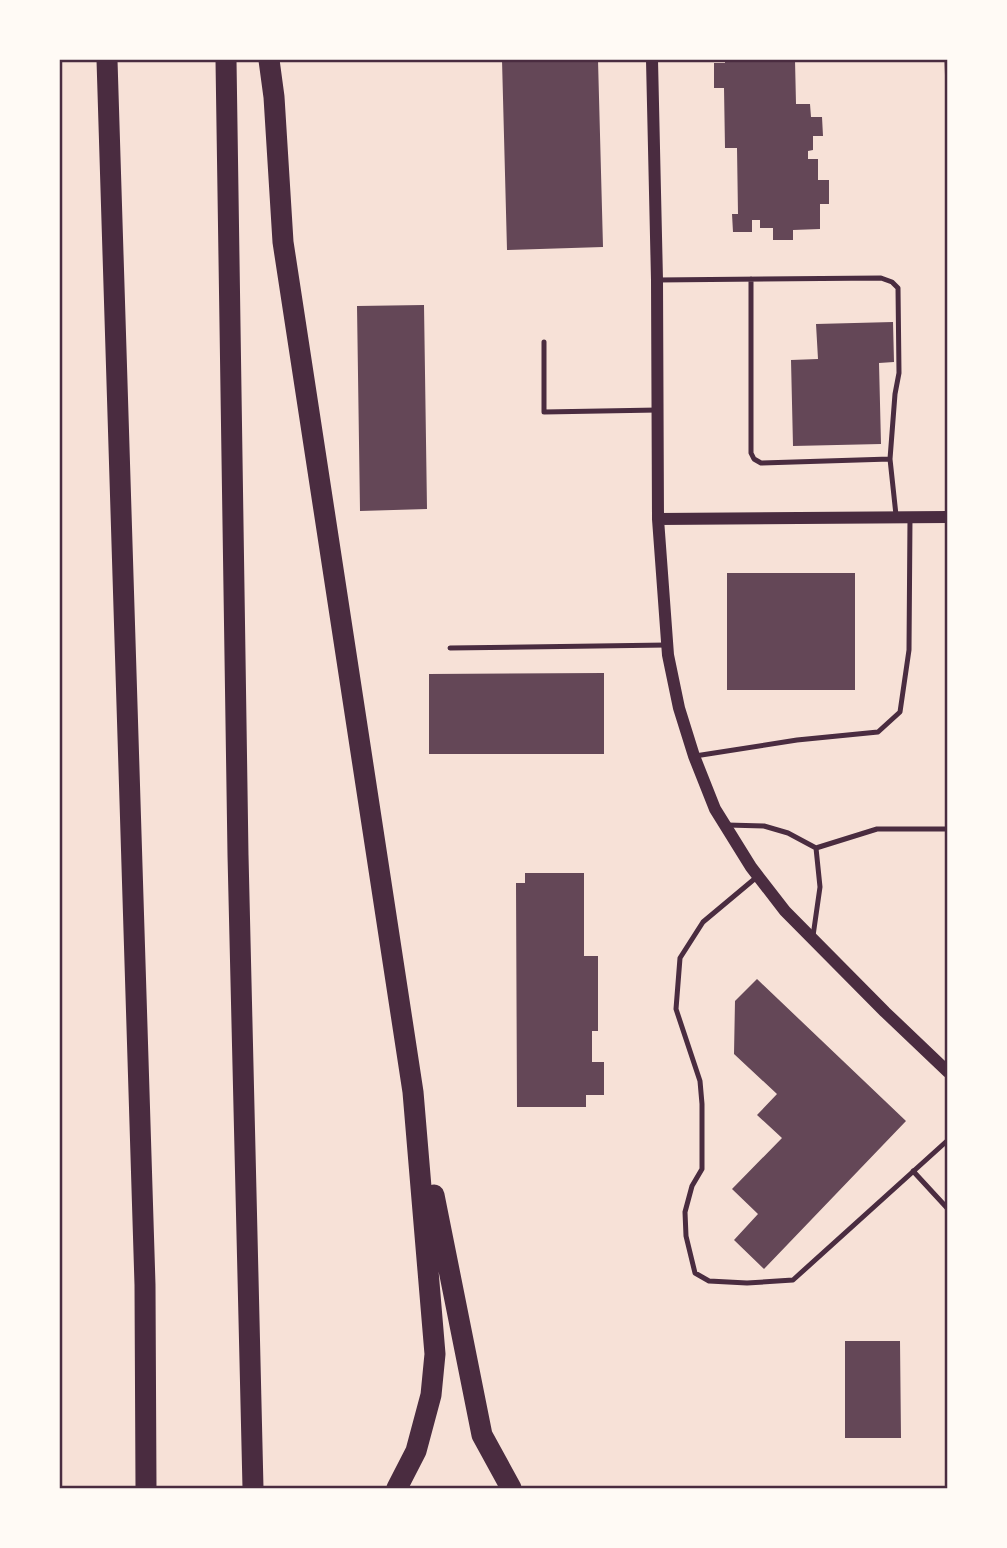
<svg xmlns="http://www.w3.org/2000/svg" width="1007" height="1548" font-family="'Roboto Serif',serif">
<rect width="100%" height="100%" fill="#f7e1d7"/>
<path fill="#644757" d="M502,60h96l5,187 -96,3z
M725,60h70l1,44h14l1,13h11l1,19h-10v14l-5,1v8h10v21h11v24h-9v25l-27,1v10h-20v-12h-13v-8h-8v12h-19l-1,-18h6l-1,-66h-12l-1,-60h-10v-25h11z
M424,305l3,204 -67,2 -3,-205z
M893,322l1,40 -15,1 2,81 -88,2 -2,-86 27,-1 -2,-35z
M727,573h128v117h-128z
M604,673v81h-175v-80z
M525,873h59v83h14v75h-6v31h12v33h-18v12h-69l-1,-224h9z
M757,979l149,142 -142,148 -30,-29 24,-26 -26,-25 50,-51 -25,-23 20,-21 -43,-40 1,-53z
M845,1341h55l1,97h-56z"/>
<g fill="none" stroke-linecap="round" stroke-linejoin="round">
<path stroke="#4a2c40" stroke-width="5" d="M947,60l1,30
M751,279v174l3,6 7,4 129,-4
M657,280l224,-2 11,4 6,6 1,85 -4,21 -5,65 6,56
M544,342v70l114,-2
M450,648l217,-3
M695,756l102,-16 81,-8 22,-20 9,-62 1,-132
M727,825l37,1 24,7 28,15 4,39 -7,49
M816,848l61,-19h71
M758,876l-55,46 -23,36 -4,51 24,72 2,23v65l-10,17 -7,26 1,24 9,37 14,8 38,2 46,-3 155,-140
M913,1171l35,38"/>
<path stroke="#4a2c40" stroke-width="12" d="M652,60l5,220 1,239 10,136 11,53 15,48 21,53 36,58 34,44 100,101 63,60
M658,519l290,-2"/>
<path stroke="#4a2c40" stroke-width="21" d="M107,60l38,1225 1,203
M226,60l12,795 15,633
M269,60l5,37 9,145 130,850 22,262 -4,41 -15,56 -19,37
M434,1195l48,240 29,53"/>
</g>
<rect width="1007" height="1548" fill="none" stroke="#fffaf5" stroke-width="122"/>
<rect x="61" y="61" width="885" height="1426" fill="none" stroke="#4a2c40" stroke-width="2.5"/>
</svg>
